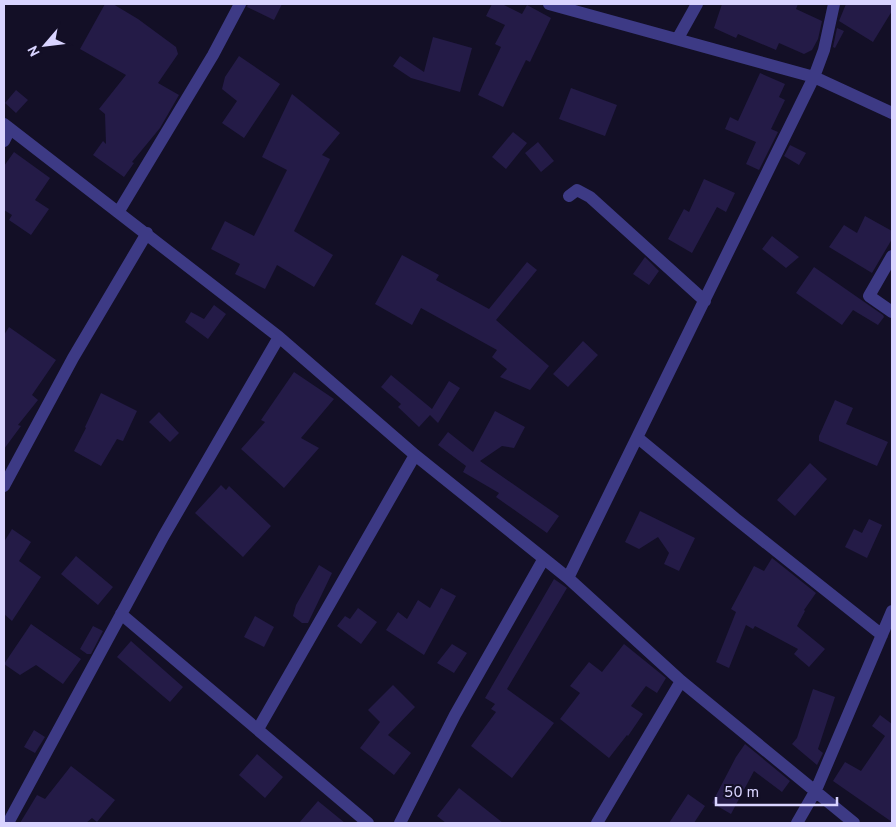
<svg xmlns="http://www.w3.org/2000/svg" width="896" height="827" font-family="Overpass,sans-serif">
<rect width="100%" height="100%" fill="#130f26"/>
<path fill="#241b47" d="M105,4h8l25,15 38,28 2,7 -20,29 21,12 -19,33 -28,34 2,1 -10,14 -31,-22 10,-14 3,3 -1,-30 -6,-5 27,-34 -46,-26z
M248,4h34l-8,16 -27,-13z
M492,4h10l20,10 5,-9 24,13 -21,44 -4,-2 -23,47 -25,-12 23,-48 -6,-3 10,-19 -19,-9z
M722,4h76l-2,5 26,12 -4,18 -6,11 -8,4 -25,-11 -3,7 -38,-16 -2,4 -22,-10z
M846,4h46v7l-19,31 -34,-21z
M837,28l7,3 -9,17 -2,-1z
M433,37l39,11 -12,44 -49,-14 -18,-12 7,-10 24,16z
M239,56l41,28 -36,54 -22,-15 15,-22 -15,-12 3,-12z
M760,73l25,11 -6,13 6,3 -14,29 7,3 -19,38 -13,-6 10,-22 -31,-13 5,-12 8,4z
M571,88l46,17 -12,31 -46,-17z
M16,90l12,10 -12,13 -11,-10z
M292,94l48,39 -18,22 8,4 -36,72 39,24 -19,32 -37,-22 -12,24 -30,-15 5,-10 -29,-15 14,-28 29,15 33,-66 -25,-13z
M513,132l14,11 -21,26 -14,-12z
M538,142l16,19 -13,11 -16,-19z
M790,145l16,8 -7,12 -15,-9z
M14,152l36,26 -15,22 14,9 -18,26 -22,-15 3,-5 -8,-5v-44z
M704,179l31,14 -9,19 -9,-5 -25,46 -24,-14 16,-30 5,3z
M865,216l27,15v8l-20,34 -43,-26 15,-22 13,8z
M772,236l27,21 -13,11 -24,-19z
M402,255l37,20 -3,5 53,29 38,-47 10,8 -41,50 53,46 -19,24 -30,-13 7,-8 -15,-12 5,-7 -76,-42 -9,17 -37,-21z
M645,257l14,14 -10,14 -16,-11z
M814,267l69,48 1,2 -6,8 -25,-15 -11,15 -46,-32z
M214,305l12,9 -18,25 -23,-17 6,-10 13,7z
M9,327l47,33 -24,35 6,5 -20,25 3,1 -17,23v-114z
M583,341l15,14 -30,32 -15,-13z
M294,372l40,27 -33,39 18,10 -35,40 -43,-39 24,-27 -4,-2z
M391,375l41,34 17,-28 11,7 -22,35 -8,-8 -11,12 -21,-20 3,-3 -20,-17z
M101,393l36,18 -14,30 -6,-2 -16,27 -27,-15 12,-23 -1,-1z
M835,400l18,8 -7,16 42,18 -11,24 -58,-25v-5z
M495,411l30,16 -11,21 -12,-2 -22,15 79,55 -12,17 -51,-36 3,-4 -36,-21 3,-6 -28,-21 10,-13 25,20z
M159,412l20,21 -9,9 -21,-20z
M810,463l17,16 -32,37 -18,-16z
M221,485l5,5 3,-4 42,40 -28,31 -48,-44z
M640,511l55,27 -16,33 -15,-7 5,-11 -11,-16 -19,12 -14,-7z
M869,519l13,6 -15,33 -22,-11 9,-18 8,4z
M12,529l19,13 -12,19 22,16 -29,44 -8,-7v-72z
M76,556l37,31 -15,18 -37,-31z
M772,558l44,35 -12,17 1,1 -8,15 28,23 -16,18 -15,-13 4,-5 -43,-23 -2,3 -7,-4 -17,43 -13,-6 20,-50 -5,-3 23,-43 10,5z
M319,565l13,8 -24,50h-6l-9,-7 3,-11z
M554,579l13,9 -60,101 47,34 -42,55 -41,-32 25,-34 -5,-3 4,-5 -10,-6z
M441,588l15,8 -32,59 -38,-25 12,-18 9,7 11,-19 12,8z
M358,608l19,14 -16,22 -24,-18 8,-10 5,3z
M255,616l19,11 -10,20 -20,-10z
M31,624l50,35 -18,25 -27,-19 -16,10 -16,-11z
M93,626l10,5 -12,23h-4l-7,-5z
M131,641l52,46 -13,15 -53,-45z
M452,644l15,9 -13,20 -17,-10z
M624,644l42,34 -9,15 -11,-7 -15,20 12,8 -15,22 -1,-1 -18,23 -49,-39 20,-26 -10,-7 19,-24 13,10z
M393,685l22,22 -27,28 23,18 -17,22 -34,-27 20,-26 -12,-12z
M813,689l22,8 -17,52 5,4 -6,12 -25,-21 5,-6z
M880,715l12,9v98l-59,-41 12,-19 16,9 24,-35 -13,-10z
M34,730l11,7 -10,16 -11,-6z
M745,744l45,37 -8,11 -28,-21 -23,43 -19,-11 24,-46z
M257,754l26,23 -18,21 -26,-23z
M71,766l44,34 -18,22 -5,-4 -6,5h-66l17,-28 8,4z
M459,788l44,35h-57l-9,-7z
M688,794l17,12 -11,17h-25z
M318,801l27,22h-46z"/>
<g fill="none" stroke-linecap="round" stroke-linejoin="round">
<path stroke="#3d3a85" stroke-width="12" d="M549,4l265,73 78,36
M678,38l19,-34
M4,124l275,213 136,118 153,123 113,103 173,142
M4,141l6,-12
M569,196l8,-6 13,7 115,104
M119,211l94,-156 27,-51
M892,256l-23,40 23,16
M638,438l98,81 146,116
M4,486l69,-128 74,-125
M568,578l246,-501 10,-27 10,-46
M121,614l247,209
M258,729l157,-274
M8,823l155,-286 116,-200
M400,823l55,-108 88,-155
M597,823l84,-142
M797,823l19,-33 76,-179"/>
</g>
<rect width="896" height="827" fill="none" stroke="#d9d4ff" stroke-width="10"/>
<g transform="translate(45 45) rotate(242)" stroke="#130f26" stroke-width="4" paint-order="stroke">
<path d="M0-4L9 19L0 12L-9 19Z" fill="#d9d4ff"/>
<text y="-8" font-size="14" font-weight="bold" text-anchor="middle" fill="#d9d4ff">N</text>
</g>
<path d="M716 797v8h121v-8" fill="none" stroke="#d9d4ff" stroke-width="2.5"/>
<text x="724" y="797" font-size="15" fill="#d9d4ff" stroke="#130f26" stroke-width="4" paint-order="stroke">50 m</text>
</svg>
